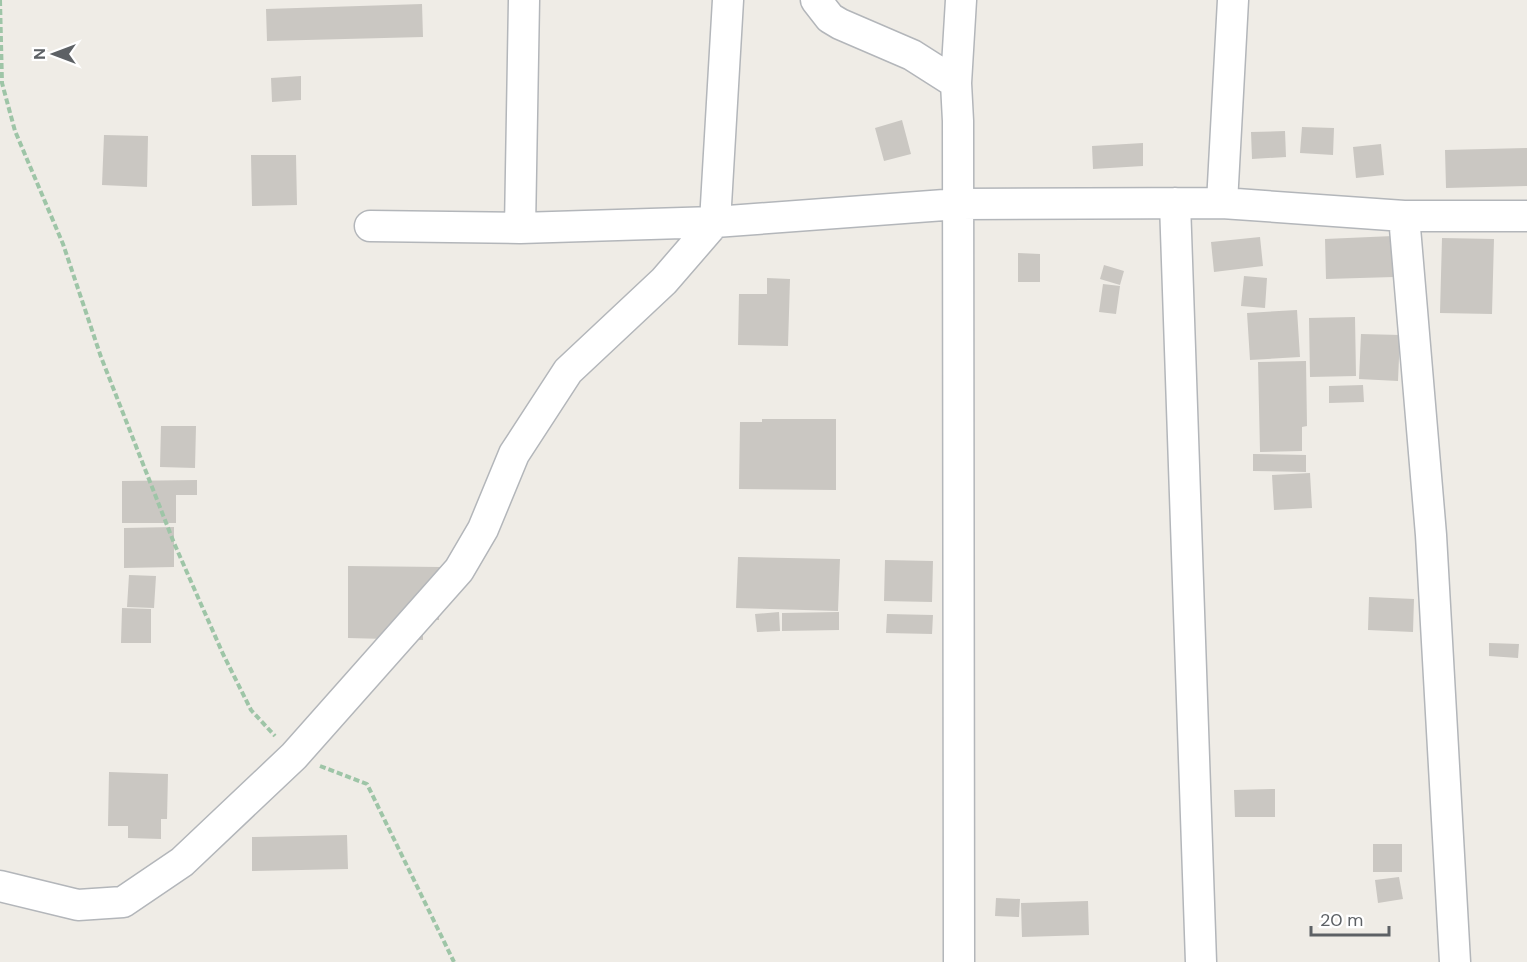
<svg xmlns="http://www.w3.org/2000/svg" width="1527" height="962" font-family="'DM Sans',sans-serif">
<rect width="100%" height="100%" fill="#efece6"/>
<path fill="#cac7c2" d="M422,4l1,33 -156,4 -1,-32z
M301,76v24l-29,2 -1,-24z
M902,120l9,34 -27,7 -9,-33z
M1302,127l32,1 -1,27 -33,-2z
M1285,131l1,26 -34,2 -1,-27z
M104,135l44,1 -1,51 -45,-2z
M1143,143v23l-50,3 -1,-23z
M1381,144l3,31 -28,3 -3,-31z
M1527,148v38l-81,2 -1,-38z
M251,155h45l1,50 -45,1z
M1393,236l1,41 -68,2 -1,-40z
M1260,237l3,29 -49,6 -3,-30z
M1442,238l52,1 -2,75 -52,-1z
M1018,253l22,1v28h-22z
M1104,265l20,6 -4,14 -20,-6z
M1244,276l23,2 -2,30 -24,-2z
M767,278l23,1 -2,67 -50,-1 1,-51h28z
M1103,284l17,2 -4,28 -17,-2z
M1297,310l3,47 -50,3 -3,-47z
M1355,317l1,59 -46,1 -1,-59z
M1361,334l39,1 -2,46 -39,-2z
M1306,361l1,65 -5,1v24l-42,1 -2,-90z
M1363,385l1,17 -35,1v-17z
M762,419h74v71l-97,-1 1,-67h22z
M161,426h35l-1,42 -35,-1z
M1253,454l53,1v17l-53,-1z
M1310,473l2,35 -38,2 -2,-35z
M197,480v15h-21v28h-54v-42z
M174,527v40l-50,1v-40z
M738,557l102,2 -2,52 -102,-3z
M885,560l48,1 -1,41 -48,-1z
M348,566l92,1 -1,53h-16v20l-75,-2z
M129,575l27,1 -2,32 -27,-1z
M1369,597l45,2 -1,33 -45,-2z
M122,608l29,1v34h-30z
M779,612l1,19 -23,1 -2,-18z
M839,612v18l-57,1v-18z
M887,614l46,1 -1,19 -46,-1z
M1489,643l30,1 -1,14 -29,-2z
M109,772l59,2 -1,45h-6v20l-33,-1v-12h-20z
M1275,789v28h-40l-1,-27z
M347,835l1,34 -96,2v-34z
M1373,844h29v28h-29z
M1399,877l4,22 -25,4 -3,-23z
M996,898l24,1 -1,18 -24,-1z
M1088,901l1,34 -67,2 -1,-34z"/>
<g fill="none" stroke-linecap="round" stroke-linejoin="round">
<defs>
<path id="minor" d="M816,0l14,18 10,6 72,31 44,28
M1175,203l26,759
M1222,203l11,-203
M1404,216l27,319 24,427
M370,226l150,2 195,-6 243,-18 264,-1 182,13h123
M520,228l4,-228
M0,886l78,19 45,-3 59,-40 112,-106 165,-186 24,-41 31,-75 54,-83 96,-90 51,-59 13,-222
M959,962l-1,-841 -2,-38 5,-83"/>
</defs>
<use href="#minor" stroke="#b3b6ba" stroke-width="33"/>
<path stroke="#9ec5a7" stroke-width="4" stroke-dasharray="6 3" stroke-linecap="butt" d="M0,0l2,83 13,48 48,113 38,113 73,186 49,111 28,56 24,26
M320,766l47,18 87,178"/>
<use href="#minor" stroke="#fff" stroke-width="30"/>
</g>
<g transform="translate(54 54) rotate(270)" stroke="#ffffff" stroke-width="4.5" paint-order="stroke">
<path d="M0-4.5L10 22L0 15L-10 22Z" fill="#5d6165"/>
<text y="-9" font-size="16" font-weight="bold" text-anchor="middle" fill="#5d6165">N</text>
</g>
<path d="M1311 926v9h78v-9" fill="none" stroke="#5d6165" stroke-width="3"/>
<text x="1320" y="926" font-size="18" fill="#5d6165" stroke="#ffffff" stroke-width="4.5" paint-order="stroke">20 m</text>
</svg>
